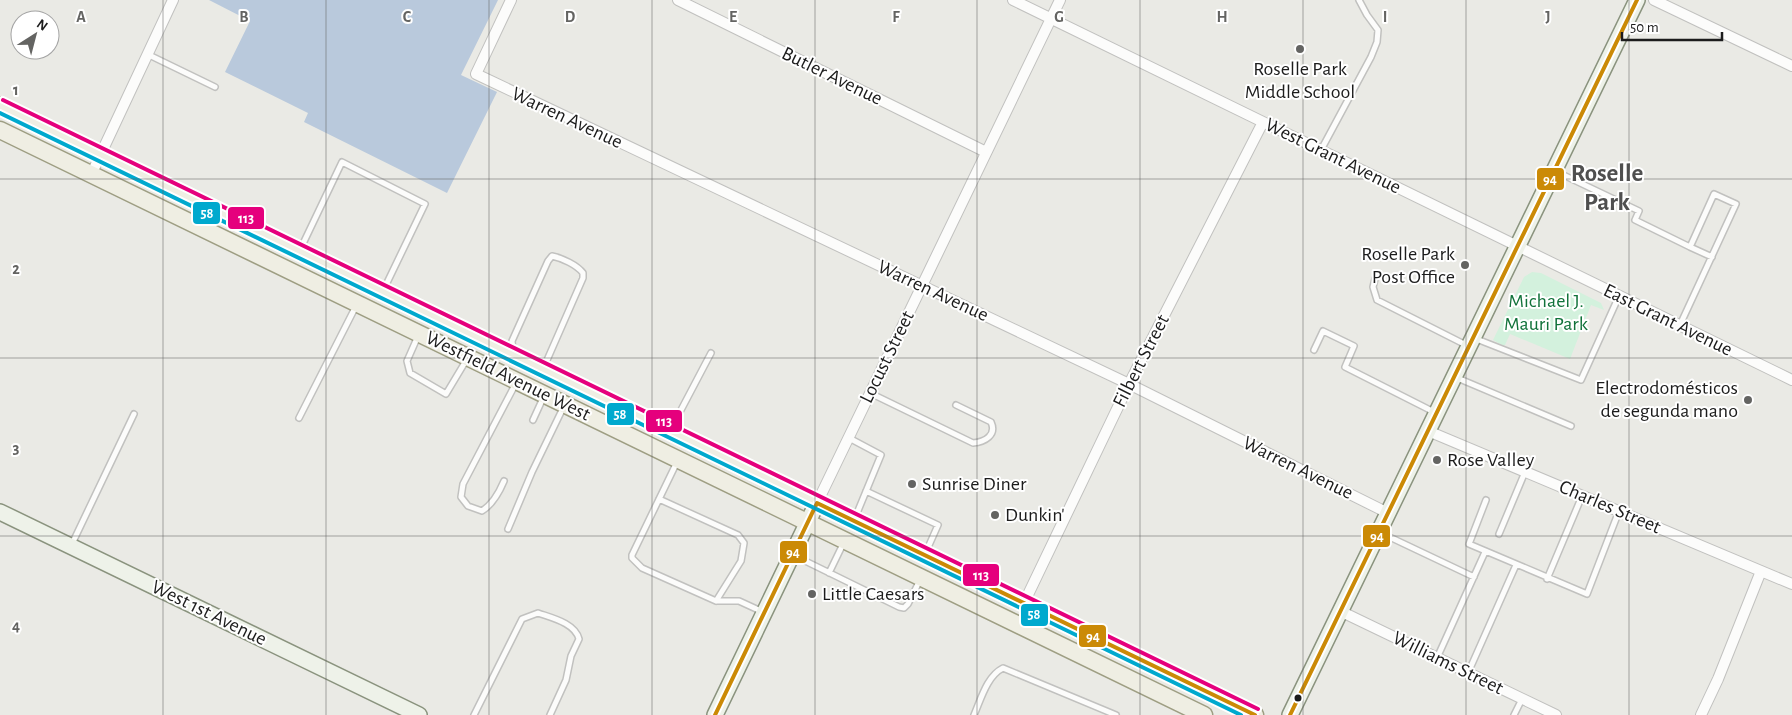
<svg xmlns="http://www.w3.org/2000/svg" width="1792" height="715" font-family="'Alegreya Sans',sans-serif">
<rect width="100%" height="100%" fill="#eaeae5"/>
<path fill="#d3f1dd" d="M1532,272l9,1 60,30 3,7 -13,-5 -21,54 -60,-25 -5,11h-3l-9,-5 31,-63z"/>
<path fill="#b9c9dc" d="M209,0h289l-37,75 36,17 -50,101 -143,-71 4,-9 -83,-41 25,-51z"/>
<g fill="none" stroke-linecap="round" stroke-linejoin="round">
<defs>
<path id="lane" d="M147,54l68,33
M1321,150l50,-93 6,-15 1,-12 -11,-15 -8,-15
M1555,171l84,40 -4,9 55,27 24,-53 22,10 -56,121
M1690,247l22,10
M300,250l42,-88 83,42 -41,85
M1375,279l-2,8 4,13 89,45
M418,336l-11,25 3,12 36,21 21,-35
M1474,338l107,42 38,-84
M1314,350l9,-19 31,15 -9,21 89,45
M513,352l-1,-11 36,-80 4,-5c10,2 25,9 31,17v5l-39,89
M1455,377l116,49
M870,393l103,50c12,-1 24,-8 18,-21l-35,-17
M299,418l57,-112
M533,420l11,-24
M671,429l40,-76
M849,438l32,17 -26,63
M677,462l-45,93v3l10,10 74,33h23l24,11
M504,481c-5,12 -11,23 -22,30l-14,-5 -7,-9 2,-13 53,-101
M866,491l72,34 -12,27
M659,499l79,36 6,8 -3,18 -25,40
M1486,500l-17,44 118,50 32,-83
M508,529l24,-57 32,-66
M1379,532l95,45
M1499,534l26,-62
M71,546l63,-132
M793,555l106,52 5,1 4,-4 12,-24
M829,573l15,-31
M1547,579l35,-83
M1437,658l48,-106
M1468,673l48,-108
M474,715l48,-96 16,-6c14,5 37,10 41,26l-8,17 -5,24 -16,35
M974,715c7,-16 13,-39 29,-47l113,47
M1514,715l8,-16"/>
<path id="street" d="M511,0l-35,74 653,310 259,129
M678,0l308,152
M1013,0l779,380
M1654,0l138,66
M91,175l82,-175
M1428,431l364,153
M817,503l243,-503
M1024,603l105,-219 134,-262
M1340,611l216,104
M1701,715l17,-36 43,-108"/>
<path id="secondary" d="M0,512l419,203
M715,715l102,-212
M1290,715l347,-715"/>
<path id="primary" d="M0,106l1255,609
M0,130l1204,585"/>
</defs>
<use href="#lane" stroke="#c1c1bf" stroke-width="8"/>
<use href="#street" stroke="#c1c1bf" stroke-width="12"/>
<use href="#secondary" stroke="#8a937e" stroke-width="18"/>
<use href="#primary" stroke="#9e9e83" stroke-width="19"/>
<use href="#lane" stroke="#fcfcfb" stroke-width="5"/>
<use href="#street" stroke="#fcfcfb" stroke-width="10"/>
<use href="#secondary" stroke="#eef2e9" stroke-width="15"/>
<use href="#primary" stroke="#efeee3" stroke-width="16"/>
<defs>
<path id="bus-1" d="M715,715l102,-212 438,212
M1290,715l347,-715"/>
<path id="bus-2" d="M0,113l1241,602"/>
<path id="bus-3" d="M3,100l1255,609"/>
</defs>
<use href="#bus-1" stroke="#fff" stroke-width="8"/>
<use href="#bus-2" stroke="#fff" stroke-width="8"/>
<use href="#bus-3" stroke="#fff" stroke-width="8"/>
<use href="#bus-1" stroke="#cb8a06" stroke-width="4"/>
<use href="#bus-2" stroke="#00a9ce" stroke-width="4"/>
<use href="#bus-3" stroke="#e5007d" stroke-width="4"/>
</g>
<path fill="none" stroke="#646462" stroke-width="1" stroke-opacity="0.55" d="M163,0v715M326,0v715M489,0v715M652,0v715M815,0v715M977,0v715M1140,0v715M1303,0v715M1466,0v715M1629,0v715M0,179h1792M0,358h1792M0,536h1792"/>
<g fill="#646462" stroke="#fff" stroke-width="2">
<circle cx="1300" cy="49" r="5"/>
<circle cx="1465" cy="265" r="5"/>
<circle cx="1748" cy="400" r="5"/>
<circle cx="1437" cy="460" r="5"/>
<circle cx="912" cy="484" r="5"/>
<circle cx="995" cy="515" r="5"/>
<circle cx="812" cy="594" r="5"/>
</g>
<circle fill="#1c1c1c" stroke="#fff" stroke-width="2" cx="1298" cy="698" r="4.5"/>
<g text-anchor="middle" dominant-baseline="central" stroke-width="4" stroke-linejoin="round" paint-order="stroke">
<g font-size="20" fill="#1c1c1c" stroke="#fff" text-anchor="start">
<text x="1300" y="69" text-anchor="middle">Roselle Park<tspan x="1300" dy="23">Middle School</tspan></text>
<text x="1455" y="254" text-anchor="end">Roselle Park<tspan x="1455" dy="23">Post Office</tspan></text>
<text x="1738" y="388" text-anchor="end">Electrodomésticos<tspan x="1738" dy="23">de segunda mano</tspan></text>
<text x="1447" y="460">Rose Valley</text>
<text x="922" y="484">Sunrise Diner</text>
<text x="1005" y="515">Dunkin'</text>
<text x="822" y="594">Little Caesars</text>
</g>
<g font-size="20" fill="#1c1c1c" stroke="#fff">
<text transform="translate(832 76) rotate(26)">Butler Avenue</text>
<text transform="translate(567 118) rotate(25)">Warren Avenue</text>
<text transform="translate(1333 156) rotate(26)">West Grant Avenue</text>
<text transform="translate(933 291) rotate(25)">Warren Avenue</text>
<text transform="translate(1668 320) rotate(26)">East Grant Avenue</text>
<text transform="translate(887 357) rotate(-64)">Locust Street</text>
<text transform="translate(1141 361) rotate(-63)">Filbert Street</text>
<text transform="translate(508 376) rotate(26)">Westfield Avenue West</text>
<text transform="translate(1298 468) rotate(26)">Warren Avenue</text>
<text transform="translate(1610 507) rotate(23)">Charles Street</text>
<text transform="translate(209 613) rotate(26)">West 1st Avenue</text>
<text transform="translate(1448 663) rotate(26)">Williams Street</text>
</g>
<g font-size="20" fill="#11723a" stroke="#fff">
<text x="1546" y="301">Michael J.<tspan x="1546" dy="23">Mauri Park</tspan></text>
</g>
<g font-size="25" font-weight="bold" fill="#4f4f4f" stroke="#fff">
<text x="1607" y="173">Roselle<tspan x="1607" dy="29">Park</tspan></text>
</g>
</g>
<g font-size="16" text-anchor="middle" font-weight="bold" fill="#646462" stroke="#fff" stroke-width="4" stroke-linejoin="round" paint-order="stroke">
<text x="81" y="22">A</text>
<text x="244" y="22">B</text>
<text x="407" y="22">C</text>
<text x="570" y="22">D</text>
<text x="733" y="22">E</text>
<text x="896" y="22">F</text>
<text x="1059" y="22">G</text>
<text x="1222" y="22">H</text>
<text x="1385" y="22">I</text>
<text x="1548" y="22">J</text>
<text x="16" y="95">1</text>
<text x="16" y="274">2</text>
<text x="16" y="453">3</text>
<text x="16" y="631">4</text>
</g>
<g stroke="#fff" stroke-width="2">
<rect x="1536" y="167" width="29" height="24" rx="5" fill="#cb8a06"/>
<rect x="192" y="201" width="29" height="24" rx="5" fill="#00a9ce"/>
<rect x="227" y="206" width="38" height="24" rx="5" fill="#e5007d"/>
<rect x="606" y="402" width="29" height="24" rx="5" fill="#00a9ce"/>
<rect x="645" y="409" width="38" height="24" rx="5" fill="#e5007d"/>
<rect x="1362" y="524" width="29" height="24" rx="5" fill="#cb8a06"/>
<rect x="779" y="540" width="29" height="24" rx="5" fill="#cb8a06"/>
<rect x="962" y="563" width="38" height="24" rx="5" fill="#e5007d"/>
<rect x="1020" y="603" width="29" height="24" rx="5" fill="#00a9ce"/>
<rect x="1078" y="624" width="29" height="24" rx="5" fill="#cb8a06"/>
</g>
<g font-size="14" text-anchor="middle" font-weight="bold" fill="#fff">
<text x="1550" y="184">94</text>
<text x="207" y="218">58</text>
<text x="246" y="223">113</text>
<text x="620" y="419">58</text>
<text x="664" y="426">113</text>
<text x="1377" y="541">94</text>
<text x="793" y="557">94</text>
<text x="981" y="580">113</text>
<text x="1034" y="619">58</text>
<text x="1093" y="641">94</text>
</g>
<g transform="translate(35 35) rotate(36)"><circle r="24" fill="#ffffff" stroke="#a4a4a4"/>
<path d="M0-4L9 19L0 12L-9 19Z" fill="#646462"/>
<text y="-8" font-size="14" font-weight="bold" text-anchor="middle" fill="#1c1c1c">N</text>
</g>
<path d="M1622 32v8h100v-8" fill="none" stroke="#1c1c1c" stroke-width="2.5"/>
<text x="1630" y="32" font-size="15" fill="#1c1c1c" stroke="#ffffff" stroke-width="4" paint-order="stroke">50 m</text>
</svg>
